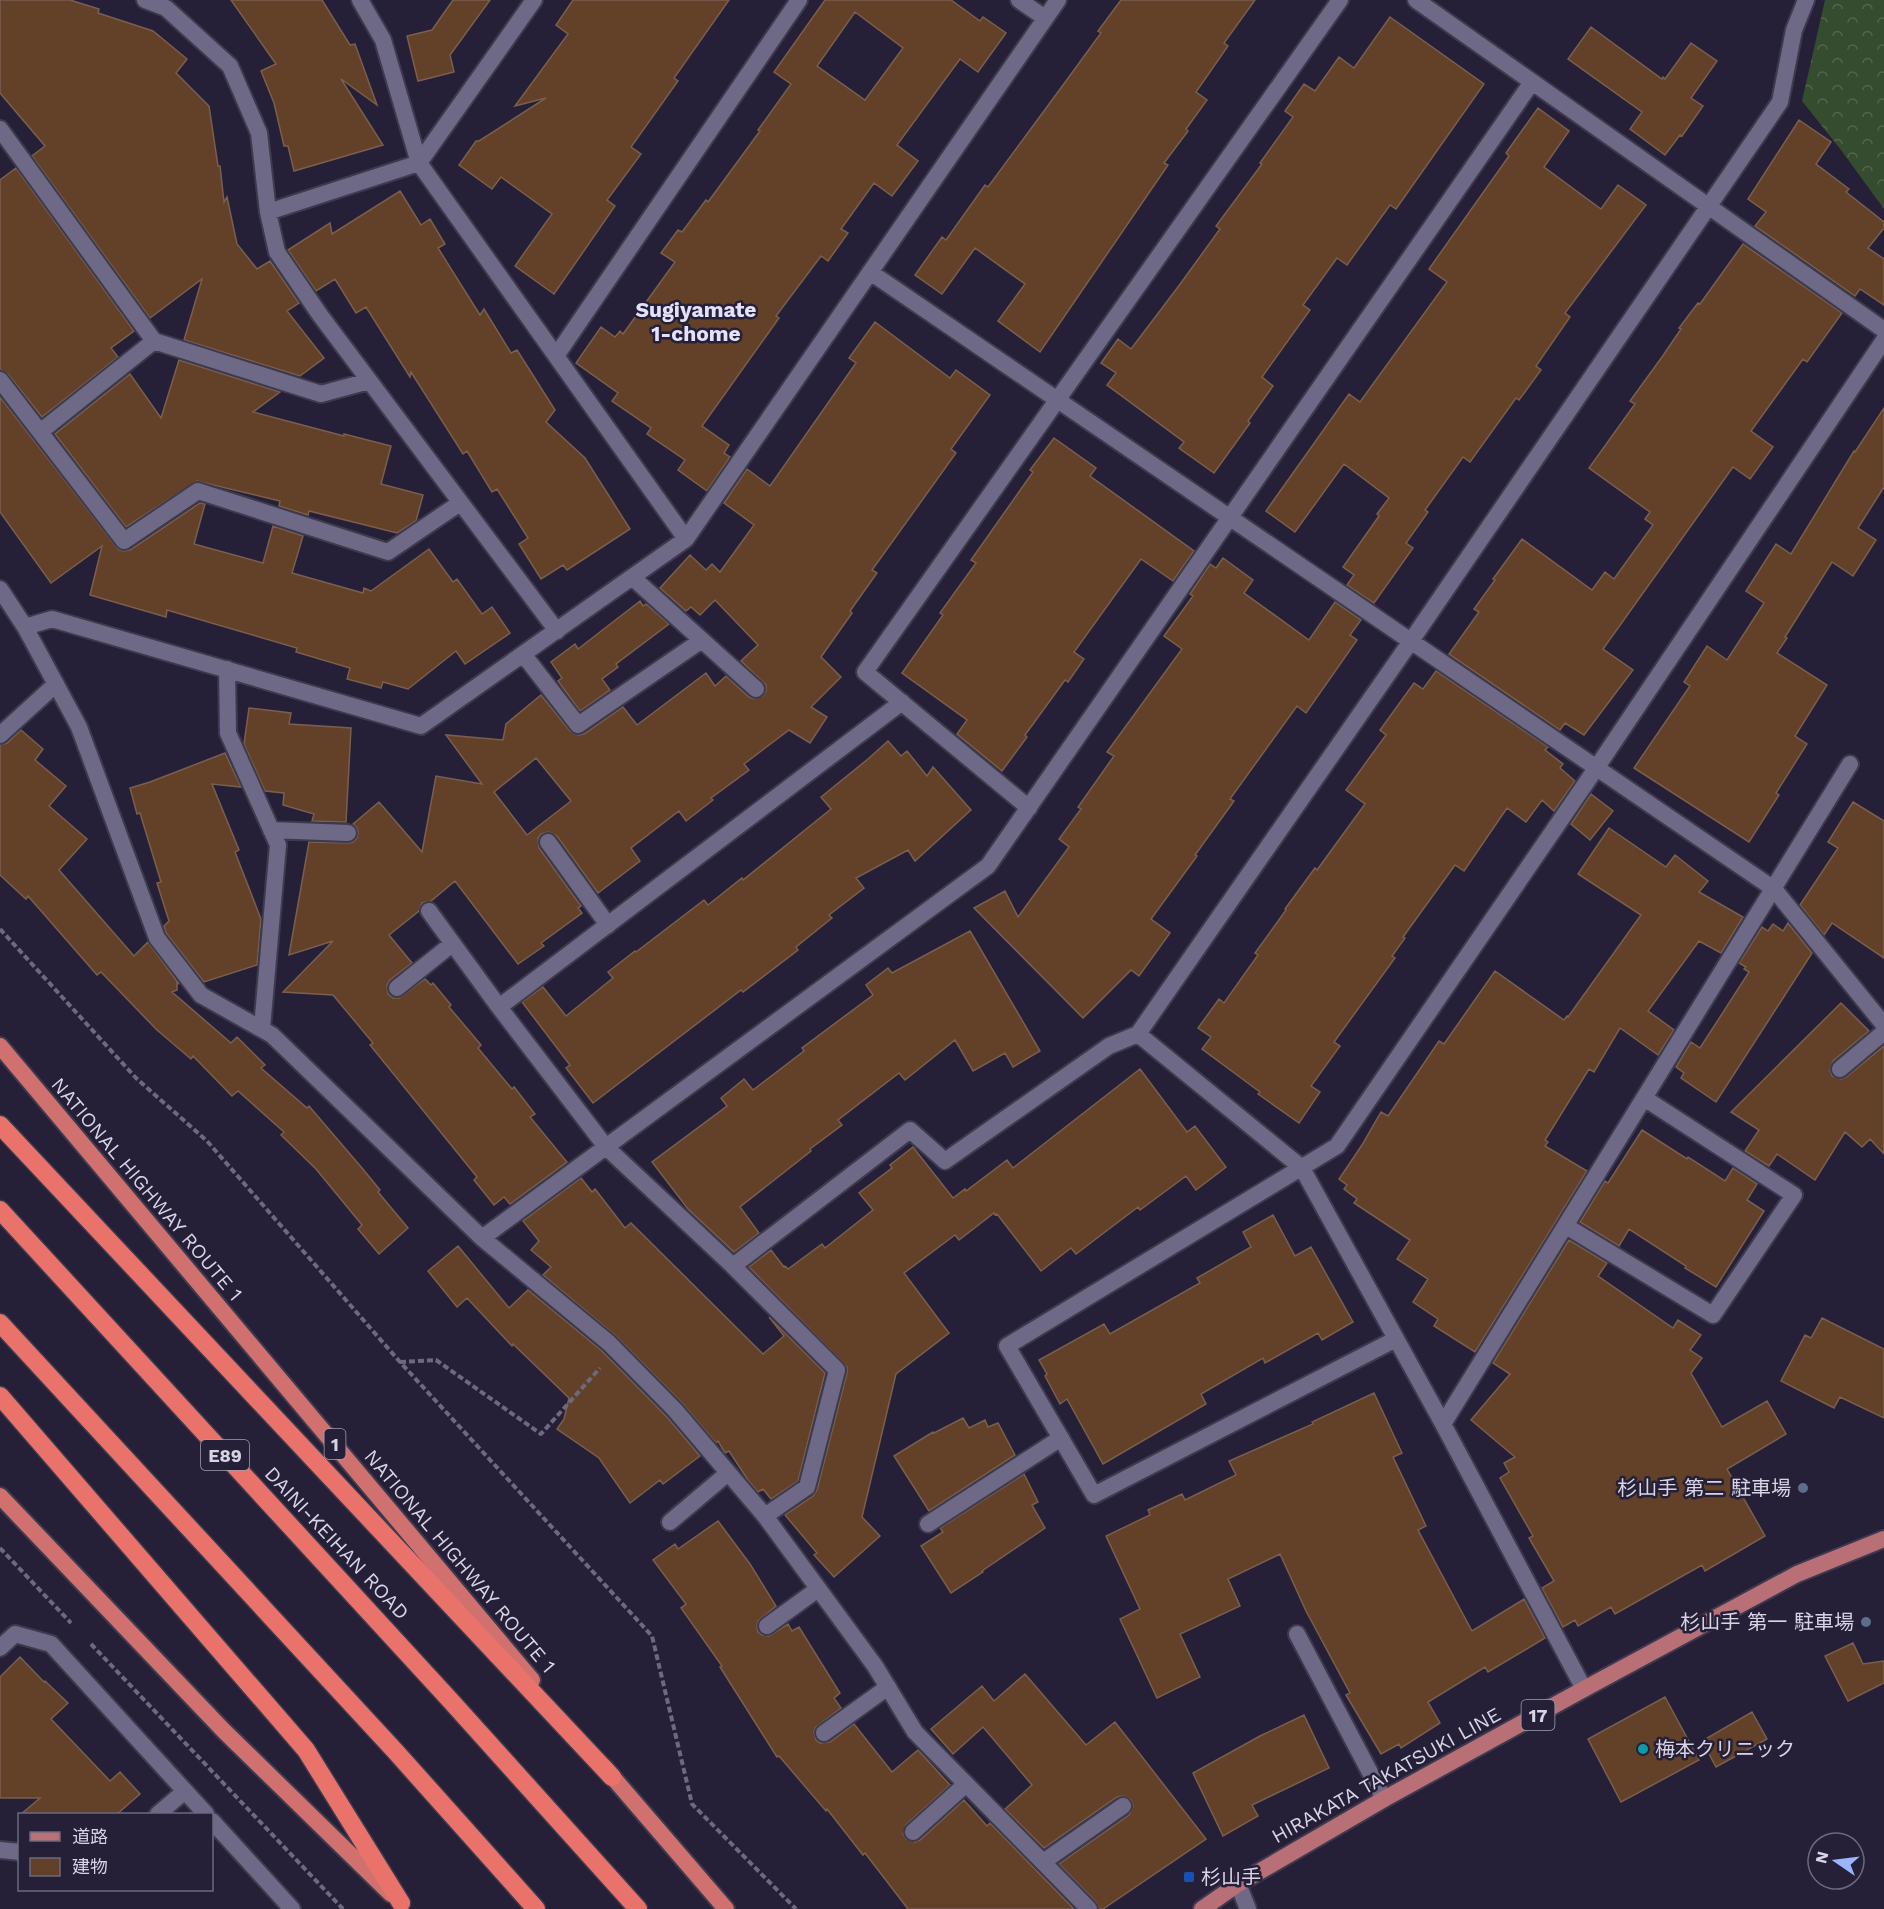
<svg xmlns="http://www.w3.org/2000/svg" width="1884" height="1909" font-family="'Work Sans','Noto Sans JP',sans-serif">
<defs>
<pattern id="forest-crowns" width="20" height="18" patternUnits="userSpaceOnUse" patternTransform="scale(1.5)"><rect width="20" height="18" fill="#364c2f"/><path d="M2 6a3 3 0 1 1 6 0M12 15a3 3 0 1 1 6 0" fill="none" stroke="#52654d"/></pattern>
</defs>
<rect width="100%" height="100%" fill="#252038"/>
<path fill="url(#forest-crowns)" d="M1825,0h59v209l-43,-59 -39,-49z"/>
<path fill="#634128" stroke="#7a5f4e" stroke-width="1.5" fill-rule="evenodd" d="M0,0h70l29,9 -1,4 55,18 34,28 -11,14 33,33 9,60h2l4,36 3,-5 10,47 20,25 13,-8 29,42 -12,8 37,47 -24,18 -116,-36 18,-61 -52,39 -118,-162 13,-10 -45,-53z
M231,0h91l28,45 5,-1 22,61 -36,-26 42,66 -89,26 -6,-25h-4l-10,-43 -13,-32 15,-7z
M453,0h37l-40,55 4,17 -36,9 -11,-45 25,-6z
M573,0h156l-55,78 4,3 -47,66 10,7 -34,46 8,6 -61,88 -39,-28 37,-52 -51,-37 -9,12 -33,-24 17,-24h3l67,-43 -31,8 53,-72 -12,-9z
M825,0h126l29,21 3,-4 23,16 -28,39 -18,-13 -63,86 21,16 -26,35 -18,-13 -33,46 7,4 -20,28 -7,-5 -45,60 3,2 -77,108 27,19 -5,8 6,4 -23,34 -29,-21 7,-10 -38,-26 4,-6 -39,-27 6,-8 -42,-30 25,-36 14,10 5,-6 3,3 52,-72 -14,-9 17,-23 4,2 24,-32 2,2 52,-71 -2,-1 33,-46 -17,-12zM855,12l48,36 -38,52 -48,-34z
M1121,0h134l-31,43 4,3 -32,46 11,8 -21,29 2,2 -24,32 4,2 -128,187 -42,-31 27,-37 -50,-36 -33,46 -27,-19 27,-38 4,3 39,-55 3,2 78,-106 35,-48 -3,-2z
M1390,17l94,67 -88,125 -6,-4 -43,60 -10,-7 -34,47 7,5 -48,67 11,9 -25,35 2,2 -36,50 -35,-25 5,-6 -77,-57 9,-12 -15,-10 17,-24 13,10 47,-62 42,-58 -4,-3 46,-62 -2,-1 33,-46 -8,-6 19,-27 11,7 24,-34 15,11z
M1591,27l71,52 1,-2 2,2 26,-36 26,18 -26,37 12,8 -21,30 -2,-1 -15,20 -35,-26 12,-17 -74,-53z
M1538,108l31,23 -25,36 57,42 17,-24 28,20 -81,108 5,4 -34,49 5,4 -22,30 -3,-2 -46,64 -7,-5 -38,53 3,2 -22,31 7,5 -39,55 -27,-18 7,-10 -11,-8 36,-51 -2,-2 12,-16 -45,-34 -49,68 -29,-21 83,-117 11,8 87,-120 -18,-13 80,-113 -3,-3z
M1799,120l32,22 -15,22 33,25 -3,3 38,30v6l-16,20 16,11v46l-24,-16 -5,7 -100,-70 11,-14 -18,-13z
M16,168l118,163 -23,17 7,9 -76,60 -34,-43 -8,-4v-190z
M400,191l21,34 9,-6 15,25 -7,4 42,67 4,-6 27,44 6,-3 38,60 -9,12 39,36 45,71 -63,41 -4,-5 -22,14 -22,-35 9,-6 -31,-49 -5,3 -25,-41 -4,3 -52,-82 -1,5 -44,-70 -10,6 -21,-34 -19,12 -28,-41 42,-27 2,11z
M1743,244l99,69 -35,49 -4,-3 -52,72 22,16 -23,32 -17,-12 -130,182 30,21 -49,65 -19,-12 -5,7 -111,-76 30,-42 -5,-3 21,-29 -2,-1 29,-40 70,51 13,-18 9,7 39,-54 -8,-6 5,-7 -61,-44 46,-64 -5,-3 32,-44 19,-28 -2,-1 19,-25 2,1z
M875,322l75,56 6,-8 34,25 -39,54 5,4 -84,117 5,3 -27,38 2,2 -31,44 20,20 -30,30 16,10 -17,26 -21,-13 -45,34 5,6 -38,28 2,2 -27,21 -7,-10 -48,37 9,13 -42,32 -41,-57 -9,-4 -7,2 -3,4 1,10 42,58 -3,2 4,5 -41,30 3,3 -26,18 -63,-83 -24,20 -9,2 -3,8 -30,24 23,28 -22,17 -3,5 1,9 5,4h6l26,-19 6,6 2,-2 18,22 -2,2 32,38 -3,3 34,41 2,-2 21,27 -5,3 37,45 -57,42 -6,-7 -10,8 -20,-25 3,-3 -107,-132 3,-2 -40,-48 -50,-3 50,-51 -44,14 20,-113 39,1 5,-1 4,-4 1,-5 -1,-5 -4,-4 26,-22 43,50 14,-76 46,8 -36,-49 57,5 3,-16 35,-29 29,36 8,4 6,-1 39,-27 14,18 69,-52 9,13 11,-10 23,21 5,2 9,-3 3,-5v-6l-25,-24 17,-16 -43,-45 -15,15 -9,-8 -5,4 -26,-23 30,-33 16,15 6,-6 8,8 34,-47 -30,-22 23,-34 23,17 86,-123 -7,-5zM536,758l35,43 -44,34 -33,-43z
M179,360l101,32 -27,20 91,24v-2l47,12 -10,38 42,11 -7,26 -19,12 -88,-22 -1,4 -29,-9 1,-5 -83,-20 -71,46 -71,-93 75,-60 31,44z
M0,397l119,153 5,1 6,-1 70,-47 5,1 -11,40 69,19 10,-37 30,10 -11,37 71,20 1,-5 7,3 58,-42 24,33 4,-3 25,35 10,-7 18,26 -45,31 -9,-13 -48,38 -25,-7 -2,6 -34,-9 3,-11 -54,-16 1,-4 -130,-38 -1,7 -76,-22 12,-49 -51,37 -51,-71z
M1884,408v79l-26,41 18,12 -23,36 -21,-14 -47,75 2,1 -10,15 50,32 -32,51 12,8 -31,49 3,2 -30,47 -115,-74 56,-82 -6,-4 23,-36 20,14 37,-57 -18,-12 30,-47 15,10 63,-103 1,1z
M1054,438l42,30 -6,8 104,75 -21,30 -32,-22 -67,93 10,7 -16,23 -3,-2 -40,55 2,2 -25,34 -45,-37 10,-14 -65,-47 41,-58 -3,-2 36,-50 -5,-3 62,-88 -3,-2z
M1223,558l30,22 -9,13 65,47 26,-38 26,18 -11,15 7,5 -51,73 -9,-7 -67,93 4,2 -39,54 2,1 -46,63 19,14 -31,43 -8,-6 -48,48 -109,-110 31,-17 13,26 51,-70 -10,-8 22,-30 -3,-2 36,-51 -7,-4 75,-103 -18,-13 29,-40 -3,-2 20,-30 6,4z
M640,601l3,5 3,-2 23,20 -53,40 2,3 -16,12 8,11 -30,21 -22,-30 4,-3 -11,-16 24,-18 3,5z
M1436,671l112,76 -3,3 18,14 -3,4 15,13 -21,30 -12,-11 -16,22 -19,-14 -43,63 -9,-6 -52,72 2,1 -13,18 3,2 -61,84 6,4 -29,40 9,6 -21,31 -41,-29 2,-2 -58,-43 9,-12 -13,-9 21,-29 5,4 34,-48 -3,-2 31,-43 -1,-1 30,-41 2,2 48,-66 -19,-14 40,-55 -6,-5 34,-47 9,6z
M249,708l42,5 -2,11 62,4 -5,94 -34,-1 2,-7 -31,-9 1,-12 -19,-2 -21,-47z
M21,730l22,19 -8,11 31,26 -17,20 38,33 -28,31 75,86 14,-14 31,42 -2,-1v7l-5,2 59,51 6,-6 28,28 -4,3 46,40 2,-2 53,62 18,22 -2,2 30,36 -29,26 -21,-25 4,-4 -46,-56 -35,-34 3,-3 -46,-41 -6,5 -39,-40 -2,3 -34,-29 -56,-58 -4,3 -69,-79 -2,3 -26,-24v-130l7,-2z
M888,741l13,15 6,-5 20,25 6,-9 38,43 -56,51 -7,-11 -52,28 8,10 -35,27 3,3 -36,29 2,3 -55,42 -2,-2 -148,113 -27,-35 4,-3 -48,-63 21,-15 23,29 47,-38 -5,-6 27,-21 1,1 68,-52 4,5 34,-27 1,2 88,-71 -10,-12 47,-38z
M225,753l16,34 -29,-3 27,66 -4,2 26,67 -4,46 -53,17 -38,-49 -2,-7 5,-5 -12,-38 4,-1 -21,-69 -3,1 -7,-26 20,-6z
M1591,794l22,17 -23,29 -19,-16z
M1853,802l31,19v137l-52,-35 -8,12 -24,-30 38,-57 -10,-6z
M1609,828l57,39 9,-12 33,26 -9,11 44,25 -22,36 -22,-12 -51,70 26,19 -16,25 -38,-27 -26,44 -5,-3 -44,71 3,2 -3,4 42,25 -112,181 -41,-26 4,-7 -25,-17 15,-23 -31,-20 13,-19 -56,-37 3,-4 -13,-10 3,-4 -8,-6 23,-34 19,-33 7,4 51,-75 5,3 51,-73 69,49 3,-4 1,1 73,-102 -63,-41z
M1788,923l24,30 -96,149 -35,-24 3,-5 -8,-6 15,-25 9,6 49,-76 -5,-3 2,-2 -7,-4 23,-36 6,4 5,-7 10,7z
M970,931l70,120 -27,16 -8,-14 -32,18 -18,-31 -50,40 -6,-7 -61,47 4,5 -32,24 1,2 -71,56 19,26 -25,19 -46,-43 -36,-47 75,-56 -6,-8 23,-19 9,11 51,-39 -2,-3 71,-53 -7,-10 22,-17 4,5z
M1841,1003l28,28 -36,30 -3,9 2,6 9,3 5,-2 38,-31v108l-14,-15 -8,8 -17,-15 -30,48 -38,-26 -8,12 -24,-15 14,-21 -28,-18z
M1140,1069l47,63 8,-6 31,41 -30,23 -10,-14 -46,34 -2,-3 -62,47 -5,-6 -30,23 -44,-57 -2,1 -1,-2 -35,27 -4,-5 -51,38 45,60 -53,41 -34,143 18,19 -46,41 -20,-22 3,-2 -32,-38 28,-19 4,-6 30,-117v-6l-98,-100 22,-17 13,17 1,-1 3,3 34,-25 3,4 48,-38 -14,-17 33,-25 -2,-3 23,-18 40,51 12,-9 1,2 41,-31 6,8z
M1642,1130l45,29 1,-2 37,24 8,-13 24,16 -10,16 17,11 -48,76 -31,-19 1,-2 -57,-37 -10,17 -39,-24 25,-41 3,2z
M581,1178l11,14 3,-3 30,39 6,-5 132,131 21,-18 -15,-19 56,56 -27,108 -27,18 -8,-10 -5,3 -10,-12 -19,-29 -4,2 -7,-12 -2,2 -34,-40 -66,-67 -73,-61 8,-8 -20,-17 8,-9 -16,-20z
M1273,1215l22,41 16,-9 42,75 -31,18 -4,-7 -53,30 -2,-5 -62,36 5,10 -103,60 -36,-65 -7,5 -15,-28 2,-2 -8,-14 65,-36 6,10 90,-51 -3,-5 54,-31 -8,-15z
M1569,1240l38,23 -9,13 75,52 5,-8 23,15 -11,15 12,8 -11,15 31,54 45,-26 19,33 -59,35 38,67 -60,35 -3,-6 -87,49 -4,-7 -33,19 -3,-6 -12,7 -21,-39 12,-7 -25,-43 4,-2 -33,-58 9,-6 -5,-9 11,-6 -44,-37 39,-46 -17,-11z
M458,1246l51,62 19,-18 74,61 65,66 33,39 -37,28 -3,-4 -30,23 -31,-45 -42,-29 7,-10 5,-21 -56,-54 -1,2 -45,-48 -10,9 -29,-36z
M1822,1318l62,31v69l-44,-21 -6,11 -53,-27 24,-46 6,3z
M1374,1393l28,60 -9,4 33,69 -8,4 54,101 52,-32 21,39 -57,34 -3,-5 -57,35 12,21 -39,25 -2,-4 -18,10 -35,-59 4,-2 -44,-82 -26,-57 -52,25 12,27 -60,28 20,43 -43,21 -37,-79 20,-10 -34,-73 44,-21 -2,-5 34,-16 3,6 51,-25 -7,-14 84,-37 -1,-2z
M963,1418l6,10 16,-8 3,7 10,-4 17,32 -86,56 -35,-55 39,-24 1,1z
M1024,1474l14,28 -6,3 13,23 -63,43 1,1 -32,21 -30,-47 22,-14 -3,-4z
M718,1521l32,43 26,42 -18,15 -1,6 1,5 4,3 7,1 19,-12 4,7 7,-4 41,66 -6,5 7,10 -26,20 -1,5 2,7 4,3 10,-1 24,-18 38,48 26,-22 32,35 -44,40 -3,9 3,5 9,3 5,-2 44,-40 23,26 3,-3 84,86h-166l-43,-56 -2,2 -36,-46 -1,2 -47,-55 -2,1 -57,-90 2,-1 -41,-58 5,-4 -33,-44 22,-16 3,5z
M1853,1643l10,21 21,-3v22l-36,18 -23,-45z
M20,1657l24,25 1,-1 23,22 -17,16 59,62 10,-9 20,22 -24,21h-96l20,-17h-40v-121z
M1025,1674l61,71 29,-23 91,117 -103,70h-4l-3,-7 -37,-38 70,-49 4,-9 -2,-6 -8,-4 -6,1 -73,51 -39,-39 27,-24 -49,-58 -30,27 -22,-25 51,-43 12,15z
M1665,1697l34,63 -78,42 -33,-63z
M1752,1712l15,27 -51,28 -14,-26z
M1304,1715l25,53 -77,37 6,11 -35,20 -30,-63 67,-37z"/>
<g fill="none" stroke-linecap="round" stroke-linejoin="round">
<defs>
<path id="service" d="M548,842l60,83
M1774,889l110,136
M1840,1069l44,-37
M670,1522l58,-49
M928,1524l133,-86
M767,1626l51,-37
M1297,1634l87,165
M0,1648l15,-14 36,10 155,170
M824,1733l64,-46
M158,1814l27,-23
M212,1821l80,88
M913,1832l53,-48
M0,1850l20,2
M1043,1862l80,-56"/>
<path id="minor" d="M145,0l21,8 64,58 29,67 9,79 9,40 43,63 237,316
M360,0l23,40 36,123 267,376
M1019,0l26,18
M1416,0l468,330
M0,129l154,212
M268,212l151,-49 115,-163
M870,272l904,617
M556,356l243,-356
M0,380l124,161 74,-50 190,61 72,-49
M40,432l114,-91 167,53 48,-13
M632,577l124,112
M0,589l25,38 54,100 78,211 44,57 71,40 210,203 127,105 66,67 90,106 110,150 40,66 174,177
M25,627l27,-8 369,107 265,-187 372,-539
M523,654l55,71 124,-85
M227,669l1,64 50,112 -16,183
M0,735l56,-51
M1029,808l-164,-136 475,-672
M271,830l77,3
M429,911l70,96 107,140 127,119
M397,988l55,-44
M499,1007l403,-305
M1138,1034l273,-393 369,-539 14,-72 12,-30
M1566,1226l147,89 81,-120 -150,-97
M482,1238l506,-372 544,-784
M1396,1339l-302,156 -87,-149 330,-200 260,-379 287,-427
M1443,1424l407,-660
M765,1516l42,-29 30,-117 -104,-104 177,-136 35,31 164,-115 29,-12 164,134 141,256 141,265
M1238,1884l10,25"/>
<path id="primary" d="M1202,1909l36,-25 146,-85 200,-110 213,-115 87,-35"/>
<path id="trunk" d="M0,1046l532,634
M0,1496l224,235 167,163
M604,1767l122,142"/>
<path id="motorway" d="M0,1125l612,652
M0,1210l450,490 188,209
M0,1323l396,429 140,157
M0,1396l306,354 95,153"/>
</defs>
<use href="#service" stroke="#3e3a4e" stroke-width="20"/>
<use href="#minor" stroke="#3e3a4e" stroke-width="20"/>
<use href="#primary" stroke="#3e3a4e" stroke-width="20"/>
<use href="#trunk" stroke="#3e3a4e" stroke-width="20"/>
<use href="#motorway" stroke="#3e3a4e" stroke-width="21"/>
<path stroke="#6d697e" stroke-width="4" stroke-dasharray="6 3" stroke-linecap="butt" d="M0,929l136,149 71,63 193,221 252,274 40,168 104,105
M400,1362l36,-2 105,74 59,-66
M0,1548l71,75
M91,1644l252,265"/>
<use href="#service" stroke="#6e6986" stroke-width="16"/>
<use href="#minor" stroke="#6e6986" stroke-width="16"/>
<use href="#primary" stroke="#b86f76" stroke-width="16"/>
<use href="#trunk" stroke="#d07170" stroke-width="16"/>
<use href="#motorway" stroke="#e9736b" stroke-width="18"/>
</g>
<g fill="#5c6f8a" stroke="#252038" stroke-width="2">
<circle cx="1803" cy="1488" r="6"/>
<circle cx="1866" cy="1622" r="6"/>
</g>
<circle fill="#0f9aa8" stroke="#252038" stroke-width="2" cx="1643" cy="1749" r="6"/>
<rect fill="#1a4fb4" stroke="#252038" stroke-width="2" x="1183" y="1871" width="12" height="12" rx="3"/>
<g text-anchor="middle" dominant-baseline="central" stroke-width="5" stroke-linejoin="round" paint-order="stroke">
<g fill="#252038" stroke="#a29fb1" stroke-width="1.5">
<rect x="324.5" y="1429" width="21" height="30" rx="4.5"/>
<rect x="201" y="1440" width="48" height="30" rx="4.5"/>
<rect x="1521.5" y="1700" width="33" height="30" rx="4.5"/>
</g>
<g font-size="18" font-weight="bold" fill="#d7d5e5">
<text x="335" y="1444">1</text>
<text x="225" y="1455">E89</text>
<text x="1538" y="1715">17</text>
</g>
<g font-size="20" fill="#d7d5e5" stroke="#252038">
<text transform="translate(147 1189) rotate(50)">NATIONAL HIGHWAY ROUTE 1</text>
<text transform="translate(337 1543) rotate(47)">DAINI-KEIHAN ROAD</text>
<text transform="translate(460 1561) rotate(50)">NATIONAL HIGHWAY ROUTE 1</text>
<text transform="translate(1386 1775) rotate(-29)">HIRAKATA TAKATSUKI LINE</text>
</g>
<g font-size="20" fill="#d7d5e5" stroke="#252038" text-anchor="end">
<text x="1791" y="1488">杉山手 第二 駐車場</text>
<text x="1854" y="1622">杉山手 第一 駐車場</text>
<text x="1655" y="1749" text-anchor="start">梅本クリニック</text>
<text x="1201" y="1877" text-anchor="start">杉山手</text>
</g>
<g font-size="21" font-weight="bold" fill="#e4e1fb" stroke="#252038">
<text x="696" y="309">Sugiyamate<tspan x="696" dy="24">1-chome</tspan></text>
</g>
</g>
<rect x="18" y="1813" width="195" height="78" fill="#252038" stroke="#6c687d" stroke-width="1.5"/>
<rect x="30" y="1832" width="30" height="9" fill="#b86f76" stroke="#6c687d" stroke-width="1.5"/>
<text x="72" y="1843" font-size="18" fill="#d7d5e5">道路</text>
<rect x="30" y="1858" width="30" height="18" fill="#634128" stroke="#6c687d" stroke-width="1.5"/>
<text x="72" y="1873" font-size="18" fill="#d7d5e5">建物</text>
<g transform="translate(1836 1861) rotate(284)"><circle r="28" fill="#252038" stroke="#6c687d" stroke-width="1.5"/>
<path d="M0-4.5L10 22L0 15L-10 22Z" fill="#9bb5fd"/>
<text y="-9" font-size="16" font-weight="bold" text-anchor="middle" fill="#d7d5e5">N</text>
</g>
</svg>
